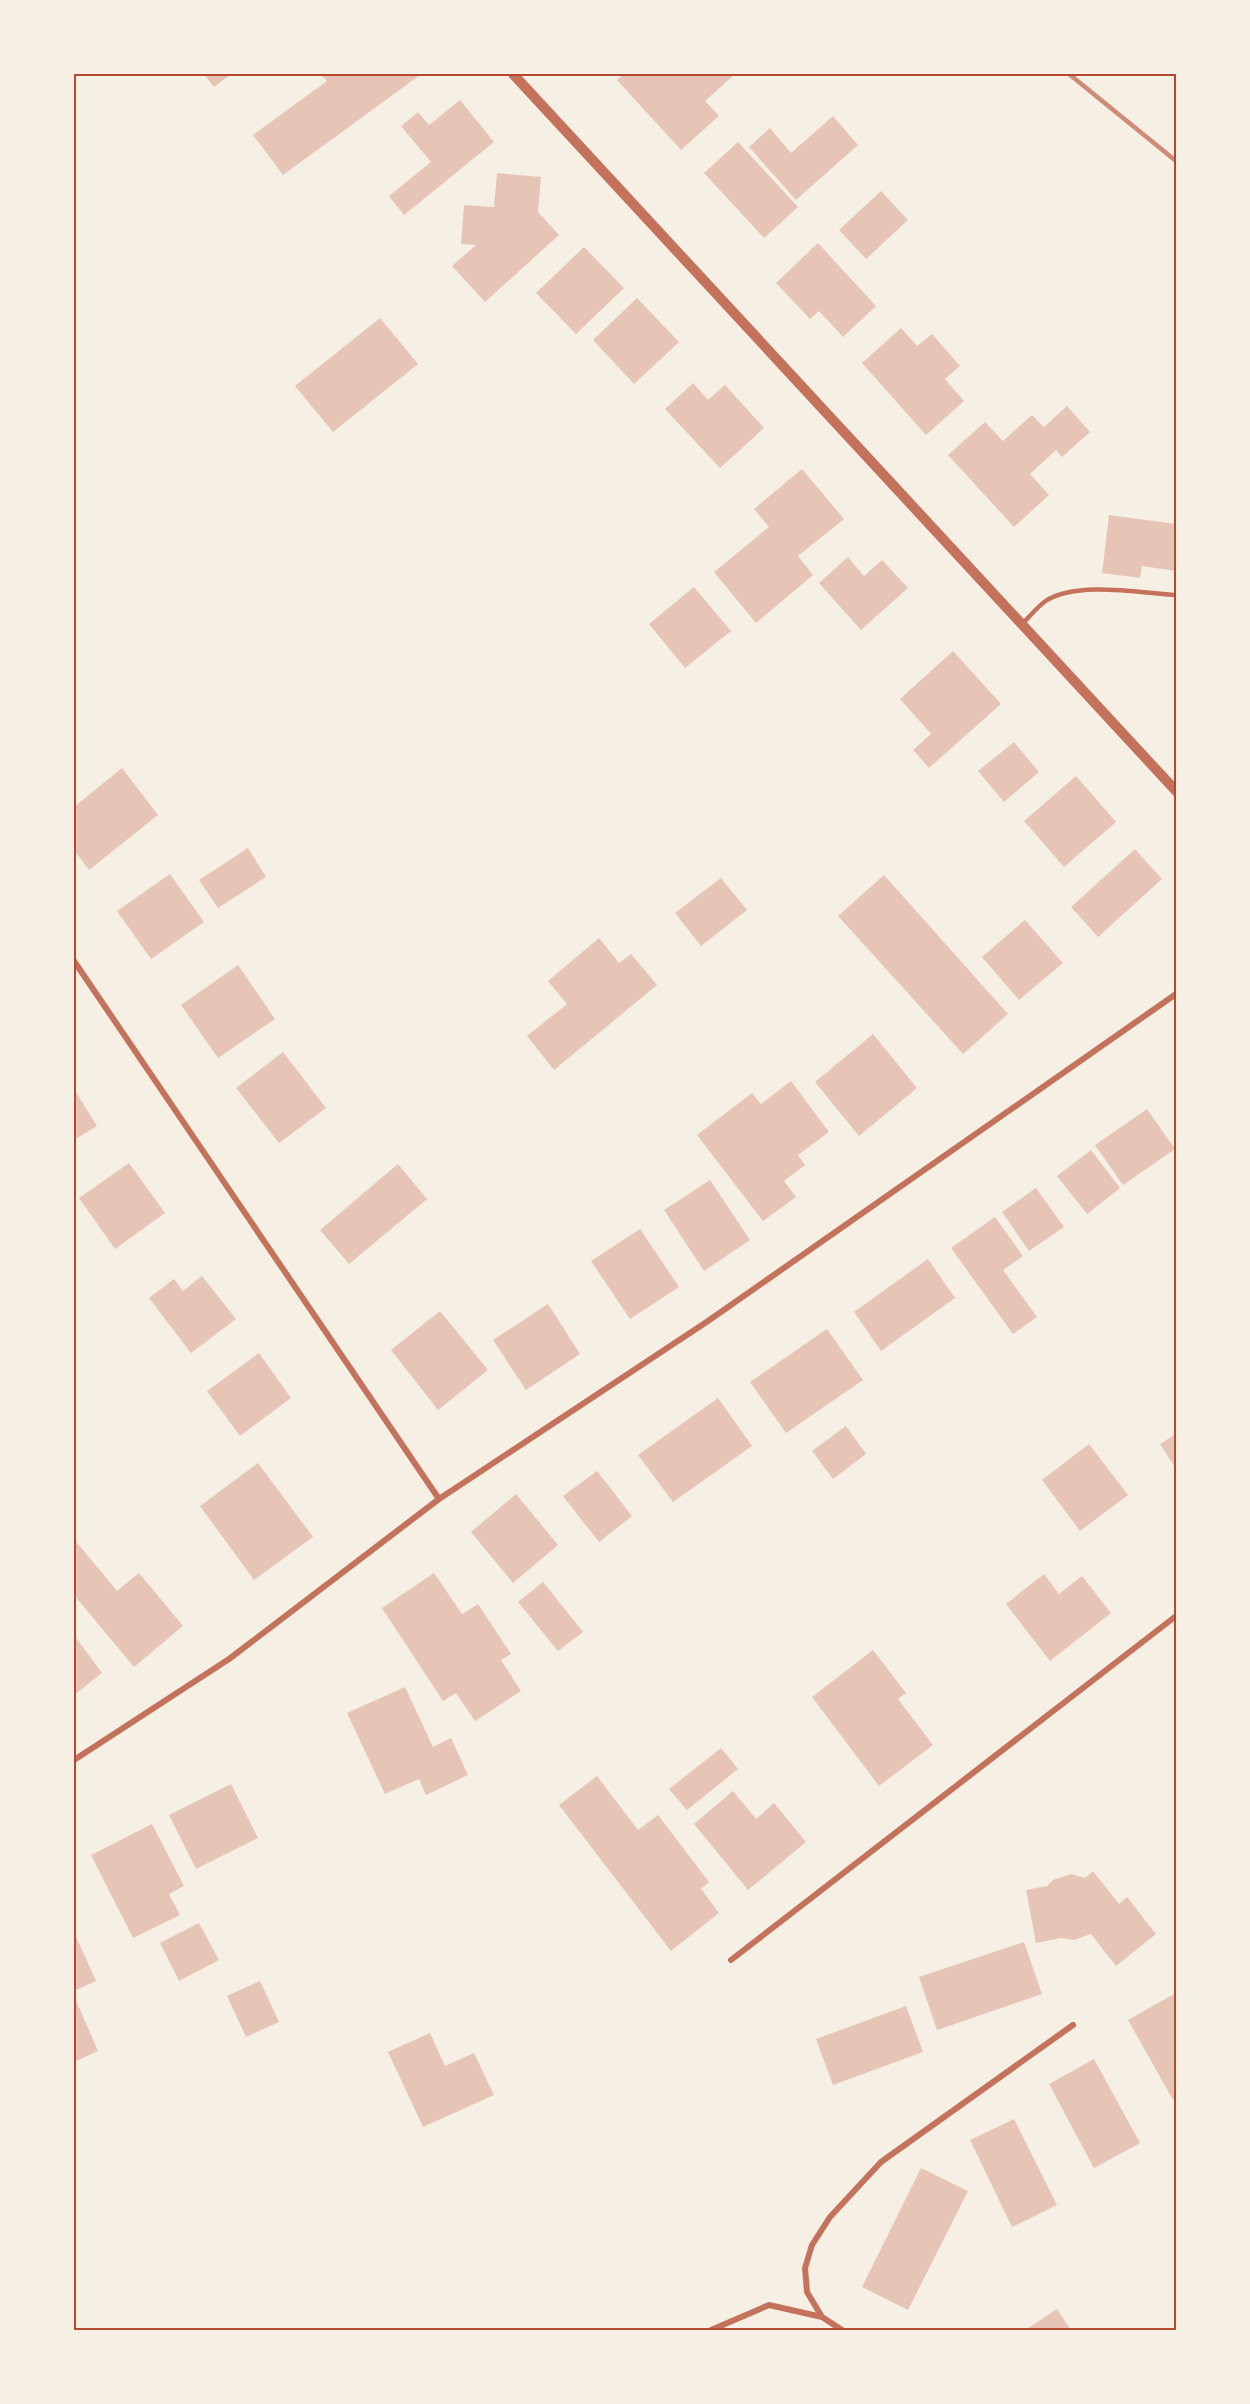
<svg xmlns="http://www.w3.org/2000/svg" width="1250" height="2404" font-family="'Golos Text',sans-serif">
<rect width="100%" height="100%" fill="#f6efe4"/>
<path fill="#e6c5b7" d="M204,74h27l-17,13z
M321,74l99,1 -137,100 -30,-40 74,-54z
M624,74h111l-30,27 14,15 -38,34 -64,-70z
M460,100l34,42 -90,73 -15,-19 42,-34 -30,-36 17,-14 11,13z
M833,116l25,29 -62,55 -47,-53 21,-19 21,25z
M738,142l60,65 -34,31 -60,-65z
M497,173l44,4 -3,35 21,23 -74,67 -33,-36 24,-21 -15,-1 3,-39 30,2z
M881,191l27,29 -42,39 -27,-29z
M818,243l58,63 -33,31 -24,-26 -9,8 -34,-36z
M584,247l40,41 -48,46 -40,-41z
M637,298l42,44 -45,42 -41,-44z
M380,318l38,46 -85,68 -38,-46z
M901,328l16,18 15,-12 28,32 -15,13 19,22 -38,34 -64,-72z
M693,383l15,17 17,-15 39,43 -44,40 -55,-59z
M1067,406l23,26 -28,25 -6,-7 -26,24 19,21 -35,32 -66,-72 37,-33 18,19 29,-26 12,12z
M802,469l42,50 -46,37 15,19 -57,48 -42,-51 55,-45 -15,-18z
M1109,515l67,9v47l-34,-5 -2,12 -38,-5z
M848,557l16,19 18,-16 26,28 -47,42 -42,-47z
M694,587l37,44 -46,37 -36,-44z
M953,651l48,53 -72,64 -16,-18 18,-16 -31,-35z
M1014,742l25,30 -35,30 -26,-31z
M122,768l36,47 -69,55 -15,-20v-43z
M1076,776l40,46 -52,45 -40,-46z
M248,848l18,29 -48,31 -19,-28z
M1135,849l27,30 -64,58 -27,-30z
M170,874l34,48 -53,37 -34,-48z
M884,875l124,139 -45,40 -125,-138z
M721,878l26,32 -46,36 -26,-33z
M1025,920l38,43 -44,37 -37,-43z
M599,938l20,25 12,-9 26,31 -103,85 -27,-34 40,-32 -19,-23z
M238,965l37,54 -57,39 -37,-53z
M873,1034l44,54 -58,48 -44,-54z
M283,1052l43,56 -47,35 -43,-55z
M791,1081l38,51 -31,23 7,10 -21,16 12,16 -33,24 -66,-86 55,-42 9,11z
M74,1089l23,37 -23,14z
M1147,1109l28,40 -52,36 -28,-40z
M1091,1150l29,38 -33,26 -30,-38z
M129,1163l36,50 -50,36 -36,-51z
M398,1164l29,35 -78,65 -29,-34z
M710,1180l40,60 -46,31 -40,-61z
M1036,1188l28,39 -35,24 -27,-39z
M995,1217l28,39 -20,14 34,47 -24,17 -62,-86z
M640,1229l39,58 -49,32 -39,-58z
M928,1259l27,39 -74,53 -27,-39z
M202,1276l34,43 -45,34 -42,-55 25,-19 9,12z
M548,1304l32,50 -54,36 -33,-50z
M440,1311l48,59 -50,40 -47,-60z
M827,1329l36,51 -77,53 -36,-51z
M259,1353l32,45 -51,38 -33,-45z
M718,1398l34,48 -79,56 -35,-47z
M846,1426l20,28 -33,25 -21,-28z
M1176,1434v35l-16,-25z
M1089,1444l39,51 -48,36 -38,-51z
M258,1463l55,74 -59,43 -54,-74z
M597,1471l35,45 -33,26 -36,-46z
M516,1494l42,51 -45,38 -42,-51z
M74,1539l43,52 22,-18 44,53 -49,41 -60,-72z
M434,1573l28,41 16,-10 33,50 -10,6 20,31 -46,30 -19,-28 -13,8 -61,-93z
M1044,1574l15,20 23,-18 29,37 -61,48 -44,-57z
M543,1582l40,50 -25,19 -40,-49z
M74,1635l28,38 -28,22z
M873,1650l33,43 -8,6 35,46 -54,41 -67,-89z
M405,1687l28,60 18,-9 17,37 -42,20 -7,-16 -34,15 -38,-81z
M721,1748l17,21 -51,41 -18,-21z
M597,1776l41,54 20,-15 51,67 -8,7 18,24 -48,38 -112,-146z
M231,1784l27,54 -62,31 -27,-54z
M733,1791l23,28 18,-16 32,39 -58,48 -54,-66z
M152,1824l32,62 -15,8 11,21 -47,23 -42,-83z
M1093,1871l26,33 8,-7 29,37 -40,32 -25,-32 -17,6 -13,-2 -25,5 -10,-53 21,-4 6,-6 18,-6 14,4z
M199,1923l20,37 -40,21 -19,-38z
M74,1932l22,49 -22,10z
M1024,1942l18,52 -105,36 -18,-53z
M260,1981l19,41 -33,15 -19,-41z
M1174,1994l2,5v106l-48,-85z
M74,1996l24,55 -24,11z
M906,2006l17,46 -90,33 -17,-46z
M430,2033l15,33 29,-13 20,42 -71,32 -35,-75z
M1094,2059l46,84 -46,25 -45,-84z
M1014,2119l43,86 -45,22 -42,-87z
M921,2168l47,23 -60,119 -46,-23z
M1057,2309l14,21h-46z"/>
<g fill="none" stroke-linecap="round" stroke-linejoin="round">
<path stroke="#c5725c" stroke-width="4.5" d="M1023,623c8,-8 15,-17 24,-23 33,-19 92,-7 129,-5"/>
<path stroke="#c5725c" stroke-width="6" d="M74,961l365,538
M74,1760l155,-101 210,-160 269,-178 468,-327
M731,1960l445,-344
M711,2330l58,-25 53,12
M842,2330l-20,-13 -15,-25 -2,-24 7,-23 18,-28 51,-55 192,-137"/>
<path stroke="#c5725c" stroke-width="10" d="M513,74l663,717"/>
<path stroke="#cf8b77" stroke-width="4.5" d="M1069,74l107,87"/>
</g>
<rect width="1250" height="2404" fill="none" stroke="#f6efe4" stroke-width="150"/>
<rect x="75" y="75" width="1100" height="2254" fill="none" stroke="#b5482f" stroke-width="2"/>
</svg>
